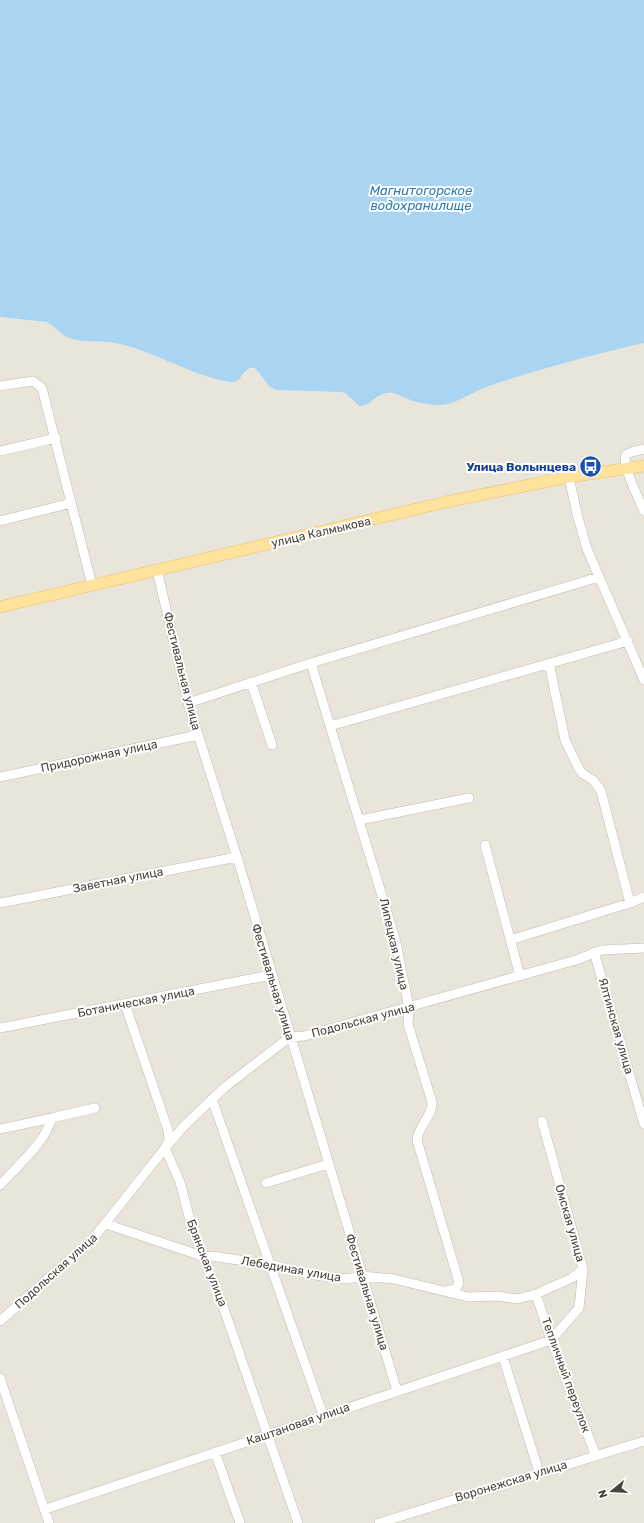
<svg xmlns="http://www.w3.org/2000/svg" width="644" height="1523" font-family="Rubik,sans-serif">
<rect width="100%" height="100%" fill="#f6f3ec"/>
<path fill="#eae5da" d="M0,317l47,5 6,2 18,15 44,4 41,12 51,21 26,6 9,-5 7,-8 6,-1 10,13 11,9 64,2 5,1 10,10h14l14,-9 6,-2 8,1 9,5 36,7 27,-10 17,-8 78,-25 80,-19v1180h-644z"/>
<path fill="#a9d4f2" d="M0,0h644v343c-53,12 -104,26 -155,43 -16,5 -31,18 -48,19 -11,0 -23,-2 -33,-6 -7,-2 -12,-7 -19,-6 -12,0 -18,13 -30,13l-14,-13 -5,-1 -64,-2 -7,-4 -14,-18c-12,-2 -12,15 -24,14 -40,-6 -76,-31 -116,-39 -15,-3 -32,0 -46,-5 -9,-3 -13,-12 -22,-16l-47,-5z"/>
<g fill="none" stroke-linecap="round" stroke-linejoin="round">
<defs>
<path id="minor" d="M0,386l33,-5 9,7 50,197
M644,449c-4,1 -15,3 -18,6 -5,9 14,46 18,56
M0,451l56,-13
M569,477l8,37 10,35 57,131
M0,521l71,-18
M157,570l31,133 49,154 160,534
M311,663l19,63 298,-85
M549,663l16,77 14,29 4,5 10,6 8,11 29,112
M251,682l21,63
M188,703l123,-40 288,-86
M330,726l65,212 14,70 -1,16 24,78c1,14 -14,24 -15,38l41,139 1,4 -3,6 -11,2
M0,777l198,-42
M360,820l109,-22
M485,845l35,131
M0,903l237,-46
M510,940l120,-37 14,-6
M594,952l50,172
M125,1004l43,126 1,10 -4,8 15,34 12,46 31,78 75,217
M0,1028l271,-53
M212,1099l111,316
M52,1118l43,-10
M0,1129l52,-11c-8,26 -33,46 -52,67
M266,1183l62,-19
M106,1224l99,33 7,-1 60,9 43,10 33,4 13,-3 33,3 74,18 29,-1 20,3 19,-5 36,-16 11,-9
M536,1294l15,46 45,116
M0,1321l92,-81 73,-92 19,-22 41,-39 65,-50 14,-1 272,-76 26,-10 42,-2
M503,1357l36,115
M0,1378l49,145
M215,1452l25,71
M46,1509l505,-169 28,-32 4,-39 -41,-148
M379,1523l265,-82"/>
<path id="major" d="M0,607l446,-105 123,-25 75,-11"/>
</defs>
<use href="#minor" stroke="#c2bbae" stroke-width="10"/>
<use href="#major" stroke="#e6c16a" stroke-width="12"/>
<use href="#minor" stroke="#fff" stroke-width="9"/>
<use href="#major" stroke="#ffe39c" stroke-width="11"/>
</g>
<defs>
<symbol id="bus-disc" viewBox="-11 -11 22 22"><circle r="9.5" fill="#1a4fb4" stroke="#fff"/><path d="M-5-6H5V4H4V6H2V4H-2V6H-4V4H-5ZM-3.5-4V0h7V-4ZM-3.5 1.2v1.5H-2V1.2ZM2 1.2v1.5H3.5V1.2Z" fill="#fff"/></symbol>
</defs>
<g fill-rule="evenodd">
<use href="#bus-disc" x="578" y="454" width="25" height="25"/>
</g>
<g text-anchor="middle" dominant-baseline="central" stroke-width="4" stroke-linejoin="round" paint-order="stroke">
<g font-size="12" font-weight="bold" fill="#164399" stroke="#fff" text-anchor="end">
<text x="576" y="467">Улица Волынцева</text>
</g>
<g font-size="12" fill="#4b4439" stroke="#fff">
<text transform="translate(321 532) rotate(-13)">улица Калмыкова</text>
<text transform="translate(182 671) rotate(76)">Фестивальная улица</text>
<text transform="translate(99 756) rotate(-12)">Придорожная улица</text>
<text transform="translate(118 880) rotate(-11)">Заветная улица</text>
<text transform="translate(394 944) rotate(77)">Липецкая улица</text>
<text transform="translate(273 982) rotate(73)">Фестивальная улица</text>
<text transform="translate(136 1002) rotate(-11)">Ботаническая улица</text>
<text transform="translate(363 1020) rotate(-15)">Подольская улица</text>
<text transform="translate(616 1026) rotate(74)">Ялтинская улица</text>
<text transform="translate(570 1223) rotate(74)">Омская улица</text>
<text transform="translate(207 1263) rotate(69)">Брянская улица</text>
<text transform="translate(291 1269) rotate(10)">Лебединая улица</text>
<text transform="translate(56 1271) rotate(-42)">Подольская улица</text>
<text transform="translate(367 1292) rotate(73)">Фестивальная улица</text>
<text transform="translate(566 1375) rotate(70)">Тепличный переулок</text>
<text transform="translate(298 1424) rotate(-19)">Каштановая улица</text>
<text transform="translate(511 1481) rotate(-17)">Воронежская улица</text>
</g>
<g font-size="13" font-style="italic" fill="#2e7ab2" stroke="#fff">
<text x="421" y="190">Магнитогорское<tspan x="421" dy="15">водохранилище</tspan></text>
</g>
</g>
<g transform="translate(612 1491) rotate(252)" stroke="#ffffff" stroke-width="3" paint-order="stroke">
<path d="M0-3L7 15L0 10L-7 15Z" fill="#4b4439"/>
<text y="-6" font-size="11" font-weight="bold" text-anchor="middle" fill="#4b4439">N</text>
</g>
</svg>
